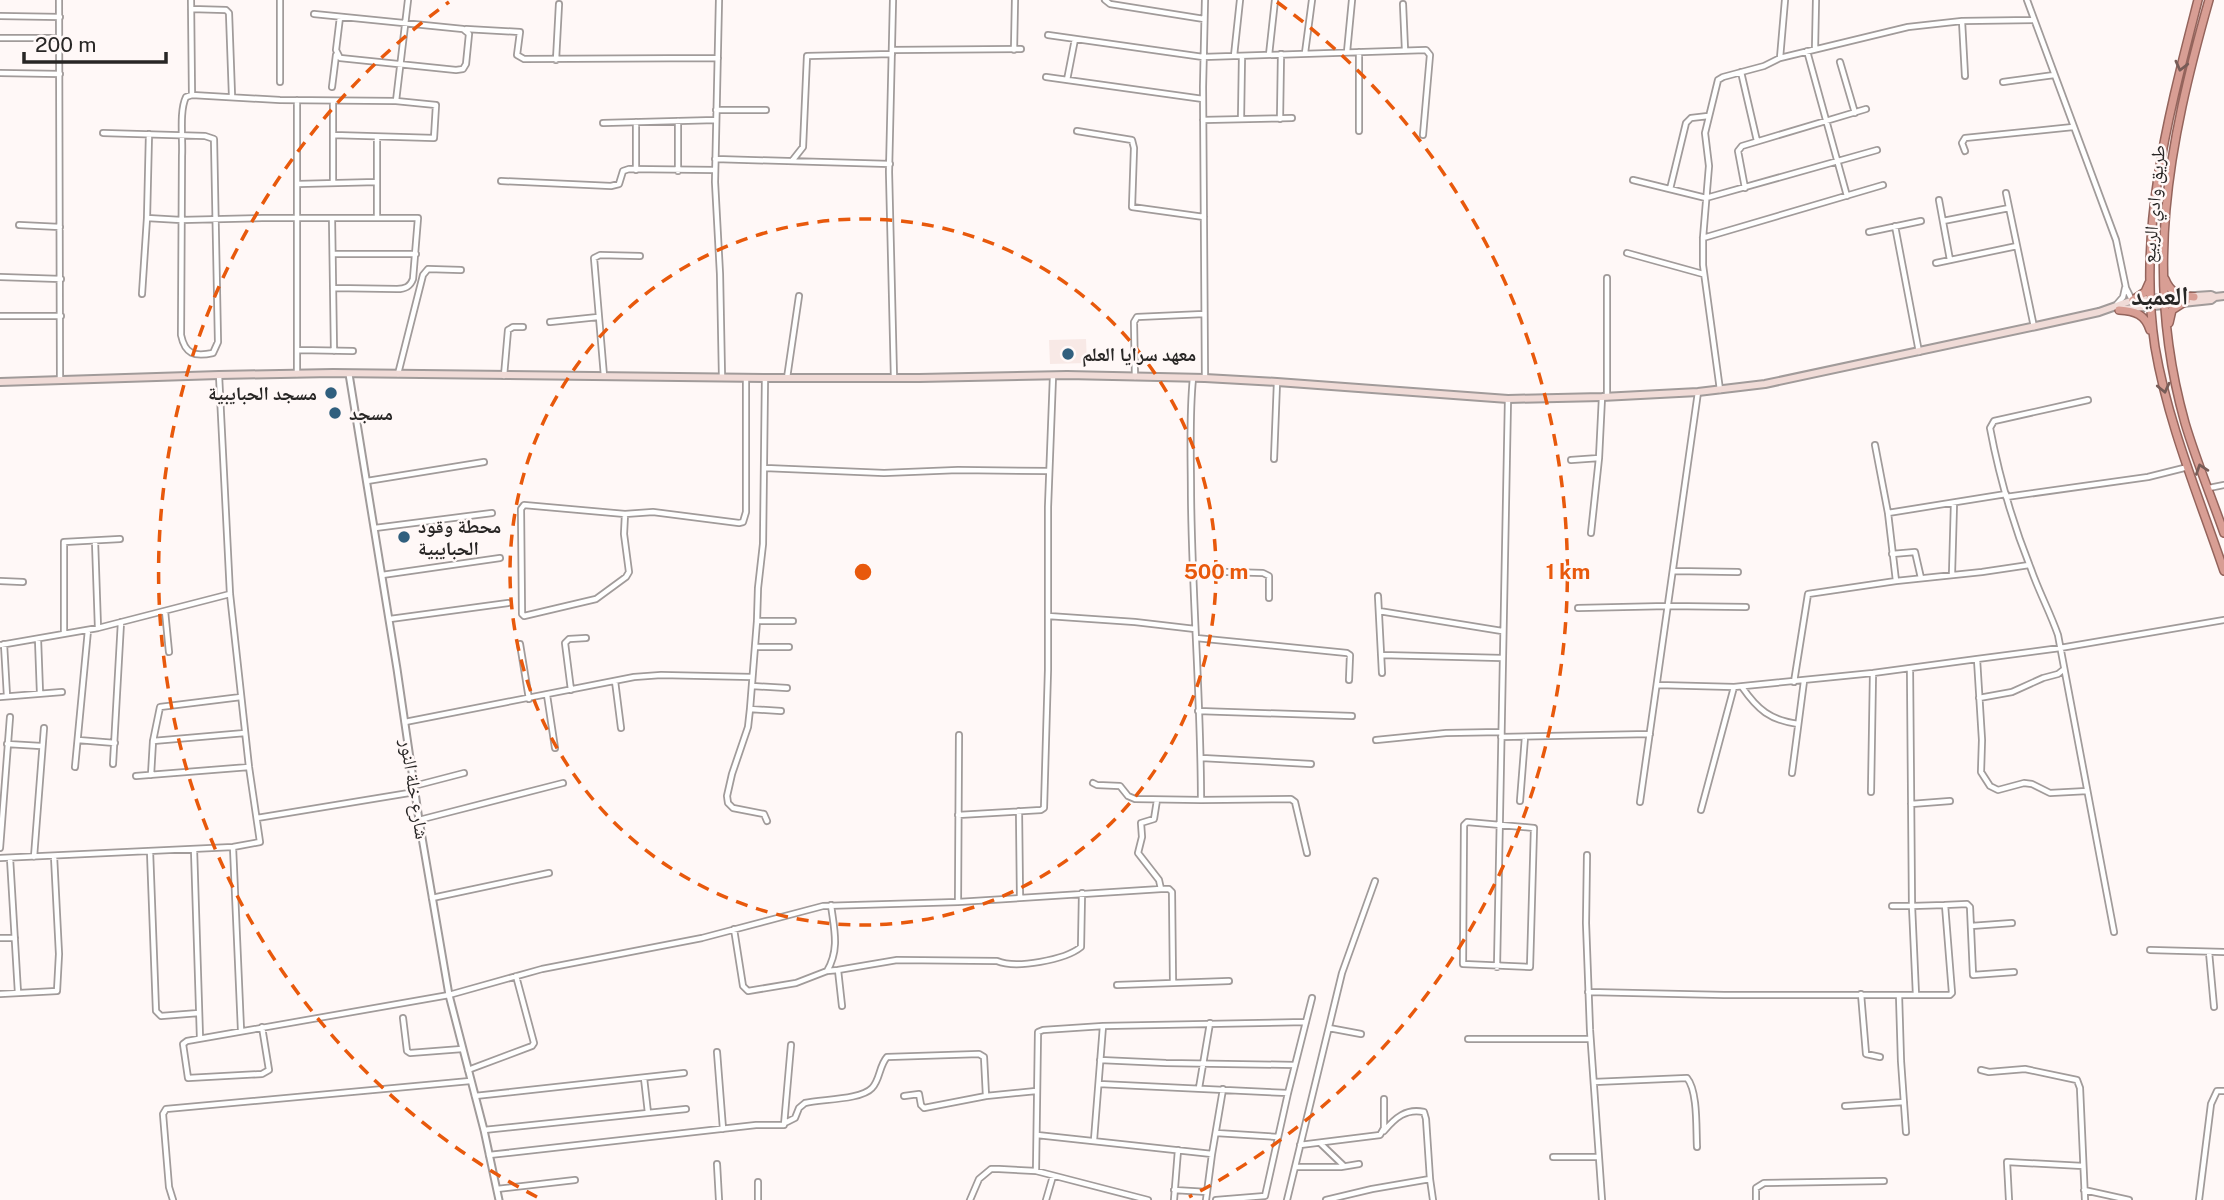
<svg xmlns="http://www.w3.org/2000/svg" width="2224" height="1200" font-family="'Public Sans','Noto Naskh Arabic',sans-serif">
<rect width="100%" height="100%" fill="#fff8f7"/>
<path fill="#f8e9e6" d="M1086,339l1,24 -37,1 -1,-24z"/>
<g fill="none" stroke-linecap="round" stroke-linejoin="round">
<defs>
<path id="minor" d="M59,0l1,379
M191,0l1,95 88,5 116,1 40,4 -2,33 -101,-3
M280,0v82
M719,0l-4,182 5,92 2,103
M893,0l-4,172 5,206
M1105,0l5,4 94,15
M2027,0l89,240 10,48 6,12
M1403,4l2,46
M191,9l35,1 3,3 3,83
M314,14l149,15 6,5 -3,30 -3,5 -7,1 -116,-12 -4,-8 4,-33
M0,16l60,1
M1962,21l3,55
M466,29l54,3 -3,23 7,4 194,-1
M1048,35l155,22 223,-7 4,5 -7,80
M0,38h60
M1815,49l1,-49
M892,50l129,-1
M1014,50l1,-50
M1807,51l40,145
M1347,52l5,-52
M1359,52v79
M1305,53l7,-53
M1269,55l6,-55
M1234,56l6,-56
M1780,58l5,-58
M556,60l3,-56
M1840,62l15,51
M1741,72l16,69
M0,73l60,1
M1046,77l157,22
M1067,80l8,-41
M2003,82l51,-7
M332,87l4,-32
M333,101v82
M396,101l12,-101
M716,110h50
M1241,119l1,-63
M1280,119l1,-65
M1203,120l89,-2
M603,123l113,-3
M1077,131l55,9 2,8 -2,59 72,10
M103,133l102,3 9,3 4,203 -5,11c-19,4 -28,1 -32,-18 0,-59 1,-119 1,-179 1,-16 -3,-45 4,-59l6,-2
M377,137v80
M1965,151l-3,-8 3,-5 108,-11
M715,159l175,5
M792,161l11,-14 4,-91 85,-2
M636,170v-48
M678,171v-50
M1633,180l73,18 171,-48
M501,181l110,5 8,-2 4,-13 6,-2 86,1
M298,184l79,-2
M1745,188l-7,-37 4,-5 124,-37
M1670,189l16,-66 5,-5 17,-2
M2006,193l28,134
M1939,200l11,60
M147,218l34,2 81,-2h156l-5,61c-3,8 -8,10 -16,10l-64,-1
M332,218l2,133
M1943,221l66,-13
M19,225l41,2
M1895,226l24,126
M1869,232l52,-11
M1703,238l180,-53
M1627,253l76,21
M333,254h83
M1936,263l81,-17
M0,277l61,2
M142,294l5,-76 2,-84
M2117,304l6,-7 2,-9
M0,316h61
M550,322l48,-5
M298,350l55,1
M297,374v-274
M398,374l25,-99 5,-6 33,1
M504,376l4,-46 5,-3h10
M604,376l-10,-118 6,-3 40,1
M1135,377l-1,-55 3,-5 67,-3
M765,378l-2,166 -5,44 -1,33 -7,88 -2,18 -16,47 -5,22 1,7 5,5 31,6 3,7
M787,378l12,-82
M1193,378c-4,40 -2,78 -2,118 1,101 10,203 10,304l90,-1 4,3 12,51
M1205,378l-2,-291 2,-87
M1720,390l-17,-125v-27l6,-72 -4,-33 13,-53 5,-3 41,-11 16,-8 128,-31 54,-6 72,-1
M1607,397v-119
M2088,400l-94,21 -4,7c9,48 23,96 41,141 8,23 19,43 27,66l56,297
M1875,445l13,68 118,-19
M1274,459l3,-77
M1571,460l28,-2
M765,468l119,5 74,-3 91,1
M367,481l117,-19
M2209,488l15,-3
M2006,497l142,-20 40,-10
M1888,513l8,68 86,-9 47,-7
M625,514l-1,20 5,38 -3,5 -30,22 -72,17 -2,-2 -1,-105 3,-4 101,9 28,-2 86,11 4,-1 3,-10v-134
M375,528l117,-15
M1591,533l8,-75 3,-61
M95,541l3,87
M1892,554l23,-2 6,26
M1193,571l70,2 6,3v22
M1673,571l65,1
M1952,574l2,-71
M382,575l118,-17
M0,581l23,1
M1378,596l4,77
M1578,608l90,-2 78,1
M165,611l4,41
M1379,611l123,20
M1048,616l87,6 60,7
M390,619l118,-16
M757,621h36
M64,634v-92l56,-3
M1196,638l151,15 3,2 -1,25
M38,639l2,54
M4,644l3,52
M520,644l9,55
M0,645l98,-17 132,-34
M755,647h34
M1381,655l121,3
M1977,659l5,81 -1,32 9,14 8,4 26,-7 8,1 18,9 37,-2
M615,681l6,47
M1794,682l14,-88 88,-13
M1658,685l76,2 -33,123
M752,686l35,2
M1734,687l139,-14 104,-14 83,-11 164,-28
M1742,687c16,23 28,33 56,37
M571,690l-6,-47 4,-4 17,-1
M547,695l8,53
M0,697l62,-5
M1979,698l33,-6 31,-14 15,-4 5,-4
M750,709l31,2
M1198,711l154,5
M405,722l229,-45 27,-2 91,2
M1501,737l149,-3
M78,740l37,3
M1376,740l70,-7 55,-1
M153,741l92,-8
M7,744l34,2
M1202,758l109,6
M113,764l8,-142
M75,767l13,-137
M1792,773l12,-92
M151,775l2,-34 7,-34 81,-10
M136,776l113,-9
M1093,783l4,2 23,1 8,10 7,3 66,1
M414,786l50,-13
M1871,792l2,-119
M1157,800l-3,19 -13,4 1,14 -4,16 21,27 2,9
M1520,801l5,-64
M1640,802l58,-410
M1911,804l39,-3
M1019,811l1,86
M958,815l83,-5 3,-2 4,-138v-163l5,-131
M257,818l158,-26
M419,820l144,-37
M1467,822l67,6 -4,139 -67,-3 1,-139z
M233,847l8,183
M0,848l10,-131
M194,849l6,189
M150,851l6,160 5,5 38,-3
M1587,855l-1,68 4,107 12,170
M34,857l10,-129
M0,858l233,-11 27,-5 -11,-75 -19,-173 -11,-219
M10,858l8,135
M432,898l117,-25
M958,902l1,-167
M1892,906h20l-2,-238
M1971,926l41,-3
M734,929l9,57 5,5 48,-8 31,-12 11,-1
M0,938h15
M2150,950l74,2
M2209,952l5,55
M1497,967l11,-568
M827,971c13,-22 7,-42 4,-66
M1117,985l112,-4
M1588,992l136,3h226l2,-2 -7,-88 22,-1 3,3 3,68 41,-3
M0,994l57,-3 2,-37 -5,-98
M1861,994l5,60 14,3
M1899,995l2,66 5,71
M1916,995l-4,-89 33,-1
M842,1006l-4,-36 59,-10 100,1c19,8 68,-1 84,-14l1,-54
M403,1018l4,33 3,2 52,-4
M262,1027l7,43 -7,4 -74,4 -5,-34 4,-3 262,-46 93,-26 160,-31 121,-32 135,-4 203,-13h8l3,3 1,90
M1329,1028l32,6
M1468,1039h122
M717,1052l6,77
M1100,1060l66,3 129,2
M468,1070l64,-24 2,-3 -18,-67
M1981,1070l8,2 36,-3 52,11 3,8 5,112
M644,1078l4,35
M1594,1082l93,-4c11,13 9,51 10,69
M1099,1084l189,9
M1199,1088l11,-65
M475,1096l209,-23
M904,1096l15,-2 2,11 3,3 62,-12
M1845,1106l59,-4
M785,1123l10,-5 4,-10 6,-5c16,-4 56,-3 67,-15 8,-8 7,-22 15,-31l92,-3 5,3 2,39 50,-5
M484,1130l202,-21
M1384,1131c11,-13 22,-23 40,-19l2,7 4,60 3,21
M1216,1133l62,4
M1037,1135l175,19 11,-65
M1094,1140l9,-114 203,-4
M1320,1143l24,23
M1300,1145l80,-10 4,-7v-29
M489,1155l267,-30h28l7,-80
M1553,1157h46
M717,1164l2,36
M1295,1167h46l18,-3
M1036,1171l2,-139 5,-2 60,-4
M758,1182v18
M497,1189l78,-9
M1174,1190l33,2
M2084,1190l45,10
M173,1200l-4,-13 -6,-73 3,-5 304,-28
M970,1200l9,-21 12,-10h8l37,2 112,29
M1046,1200l7,-24
M1174,1200l4,-50
M1206,1200l6,-46
M1216,1200l49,-4 23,-103 24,-95
M1287,1200l55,-227 33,-92
M1326,1200l46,-11 58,-10
M1756,1200v-12l8,-5 120,-2
M2009,1200l-2,-38 76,4
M2199,1200l12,-96 6,-13h7"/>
<path id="tertiary" d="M349,374l48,295 22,151 30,175 35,135 15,70"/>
<path id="secondary" d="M2125,309l86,-9 4,-3 9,-1
M0,382l219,-7 114,-2 432,5h154l148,-3 138,3 72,4 231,17 94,-2 96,-5 67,-8 271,-58 63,-14 34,-12 78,-5 4,2"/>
<path id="trunk" d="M2198,0c-29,113 -61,230 -43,347 13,77 44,150 69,224
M2209,0c-41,145 -66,274 -24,423 11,37 26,73 39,110
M2165,279c6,15 14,16 29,18
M2133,300l12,-8 4,-9
M2119,310c16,1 26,4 31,20
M2169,323l3,-13 14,-9"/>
</defs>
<use href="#minor" stroke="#a19b9a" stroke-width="8"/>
<use href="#tertiary" stroke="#a19b9a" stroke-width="9"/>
<use href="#secondary" stroke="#a19b9a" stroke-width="10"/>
<use href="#trunk" stroke="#94645c" stroke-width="10"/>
<use href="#minor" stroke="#fff" stroke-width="4.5"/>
<use href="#tertiary" stroke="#fff" stroke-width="5"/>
<use href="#secondary" stroke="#f0dbd7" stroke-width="6"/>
<use href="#trunk" stroke="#d89e94" stroke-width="7"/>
</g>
<defs><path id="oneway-chevron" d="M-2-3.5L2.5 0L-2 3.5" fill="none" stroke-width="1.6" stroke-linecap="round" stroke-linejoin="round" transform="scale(1.75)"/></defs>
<g stroke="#775c57">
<use href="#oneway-chevron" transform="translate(2181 66) rotate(104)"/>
<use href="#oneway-chevron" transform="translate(2164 388) rotate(77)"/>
<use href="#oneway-chevron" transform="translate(2201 469) rotate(-109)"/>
</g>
<g fill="none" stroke="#e8590c" stroke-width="3.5" stroke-dasharray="12 9">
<circle cx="863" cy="572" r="353"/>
<path d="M537 1197A705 705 0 0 1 449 2M1277 2A705 705 0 0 1 1189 1197"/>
</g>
<g fill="#305f7e" stroke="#fff8f7" stroke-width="2.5">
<circle cx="1068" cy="354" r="7"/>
<circle cx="331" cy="393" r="7"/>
<circle cx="335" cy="413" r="7"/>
<circle cx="404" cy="537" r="7"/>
</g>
<g text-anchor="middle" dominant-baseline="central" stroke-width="5" stroke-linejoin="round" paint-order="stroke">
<g font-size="19" fill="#282625" stroke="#fff8f7">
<text transform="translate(2153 204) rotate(-85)">طريق وادي الربيع</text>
<text transform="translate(415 789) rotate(81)">شارع خلة النور</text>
</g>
<g font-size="19" font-weight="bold" fill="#282625" stroke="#fff8f7" text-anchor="start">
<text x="1082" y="354">معهد سرايا العلم</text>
<text x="317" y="393" text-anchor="end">مسجد الحبايبية</text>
<text x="349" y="413">مسجد</text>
<text x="418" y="526">محطة وقود<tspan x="418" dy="22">الحبايبية</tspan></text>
</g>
<g font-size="26" font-weight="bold" fill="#282625" stroke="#fff8f7">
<text x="2160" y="295">العميد</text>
</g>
</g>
<circle cx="863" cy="572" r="10" fill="#e8590c" stroke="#fff8f7" stroke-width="3.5"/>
<g font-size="21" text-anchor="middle" font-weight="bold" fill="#e8590c" stroke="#fff8f7" stroke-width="5" stroke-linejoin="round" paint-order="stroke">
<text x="1216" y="579">500 m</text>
<text x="1568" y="579">1 km</text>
</g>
<path d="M24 52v10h142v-10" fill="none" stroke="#282625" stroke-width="3.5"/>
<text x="35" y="52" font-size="21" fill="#282625" stroke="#fff8f7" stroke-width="5" paint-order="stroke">200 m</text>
</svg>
